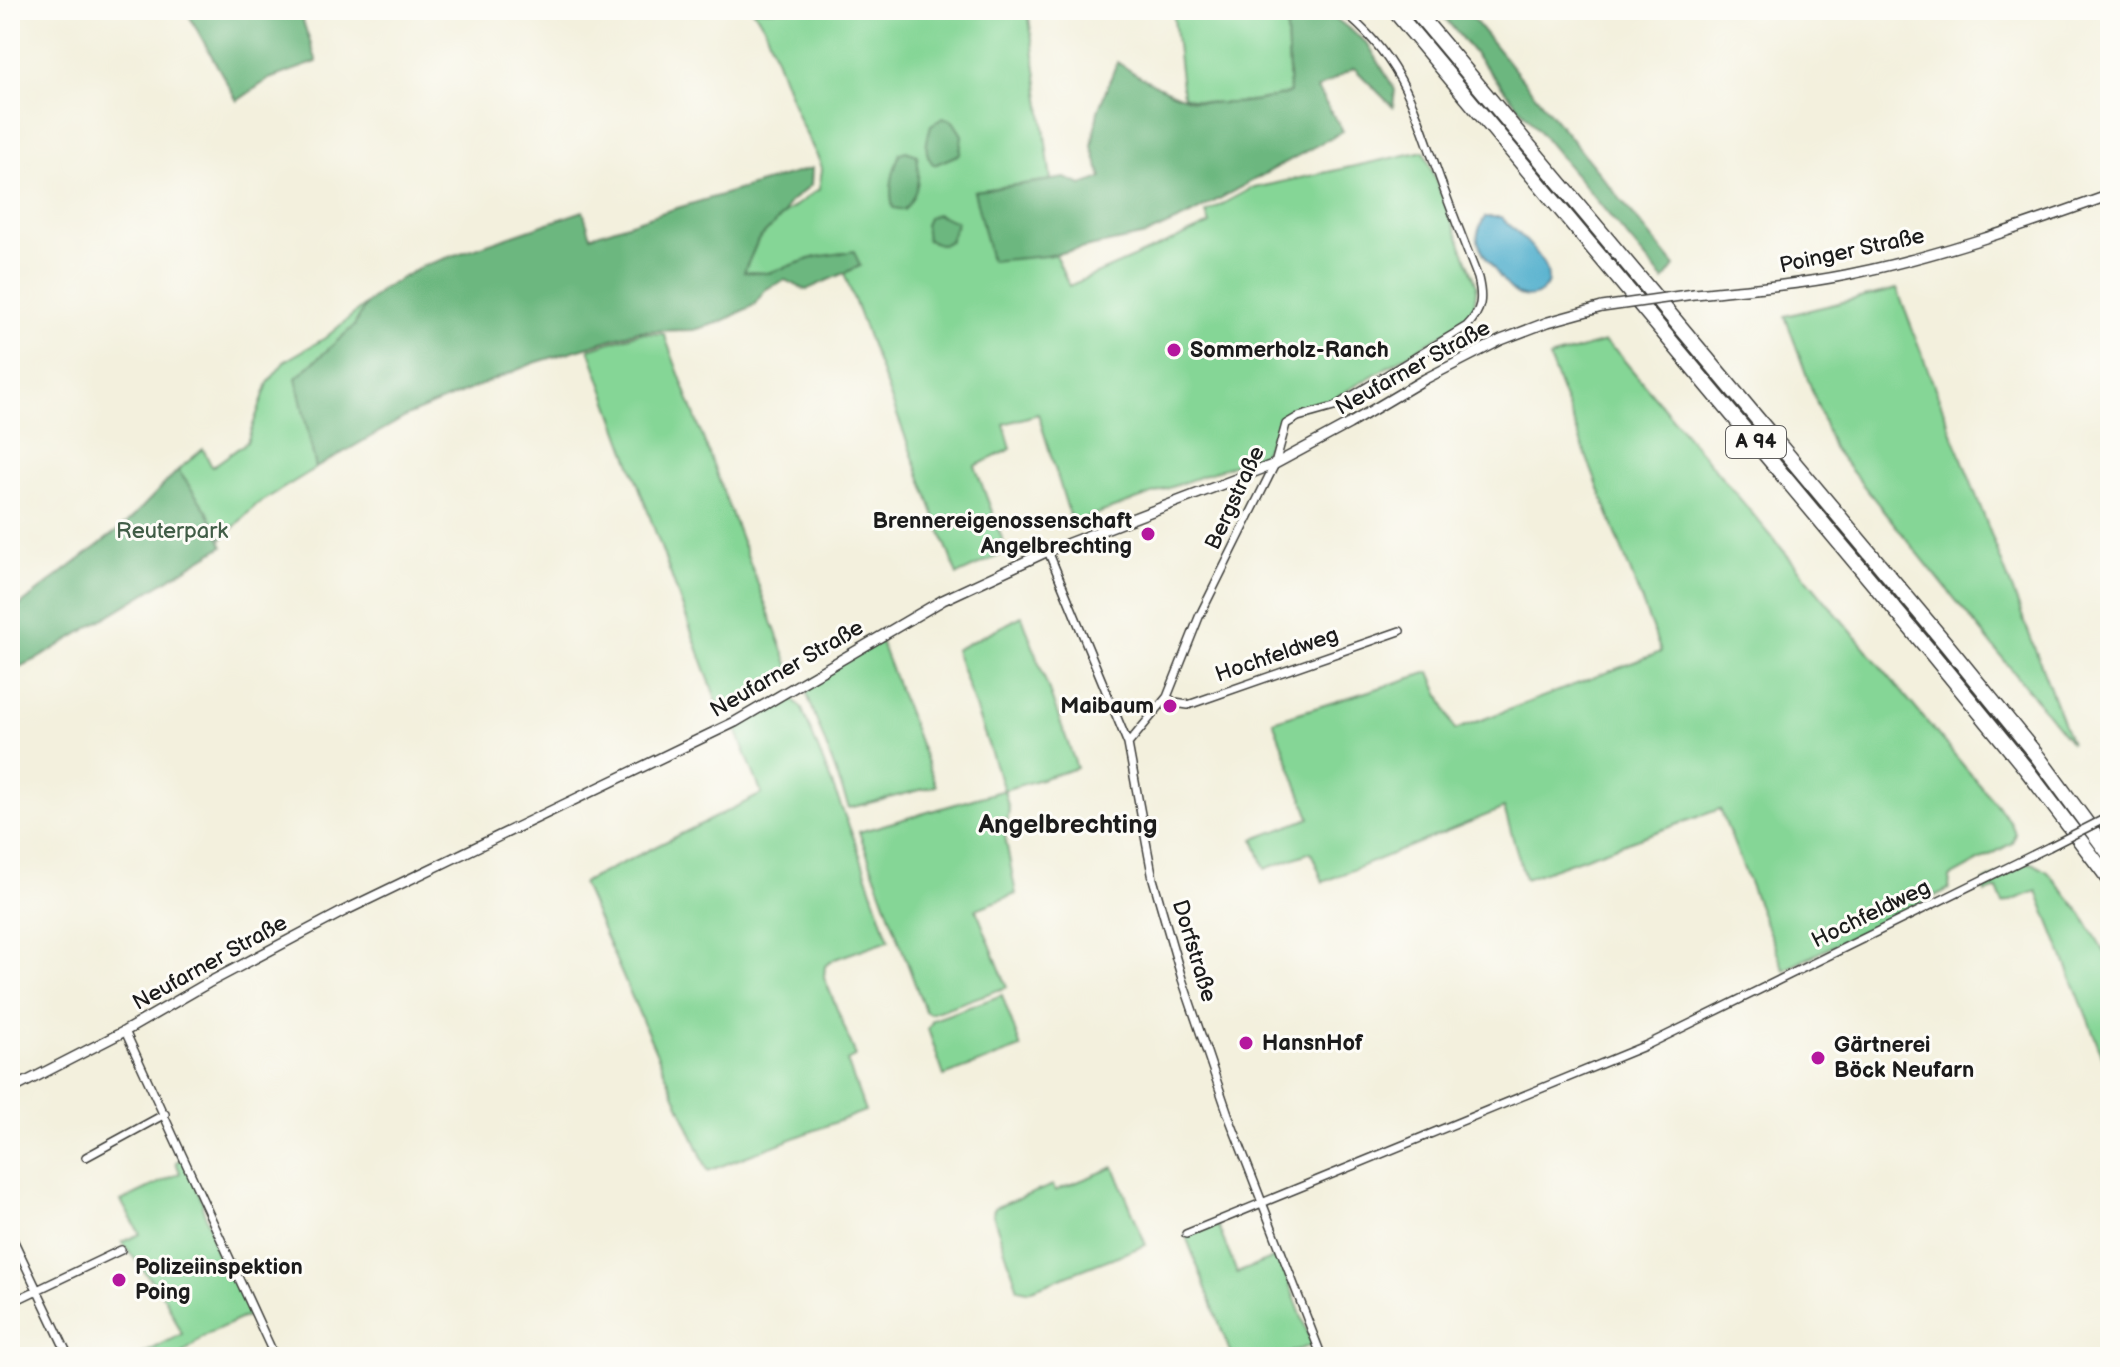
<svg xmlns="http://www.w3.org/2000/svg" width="2120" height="1367" font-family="'Balsamiq Sans',sans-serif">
<rect width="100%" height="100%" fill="#fdfcf7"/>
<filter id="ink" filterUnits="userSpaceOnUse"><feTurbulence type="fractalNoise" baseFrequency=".0125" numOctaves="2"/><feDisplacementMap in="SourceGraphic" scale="16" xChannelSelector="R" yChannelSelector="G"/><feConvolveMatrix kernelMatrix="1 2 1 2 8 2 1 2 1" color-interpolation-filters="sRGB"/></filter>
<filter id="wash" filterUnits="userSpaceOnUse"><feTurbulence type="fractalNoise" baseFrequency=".006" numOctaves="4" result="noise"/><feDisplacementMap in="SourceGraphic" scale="32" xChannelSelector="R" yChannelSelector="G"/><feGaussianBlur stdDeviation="1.8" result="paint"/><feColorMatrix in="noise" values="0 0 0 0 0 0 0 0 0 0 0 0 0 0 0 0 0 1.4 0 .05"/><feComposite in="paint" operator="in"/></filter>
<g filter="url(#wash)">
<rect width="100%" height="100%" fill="#f3f0dd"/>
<path fill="#85d696" stroke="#507959" stroke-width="2" d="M753,10h275l23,170 -77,11 72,65 9,-2 14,32 141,-62 -4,-11 44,-24 174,-38 53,134 -3,22 -9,14 -134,79 -43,13 -9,10 -16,31 -191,69 -34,-109 -34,10 7,25 -36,17 32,86 -50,23 -113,-302 16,-7 -44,-9 -48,16 -24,-1 14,-32 26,-26 35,-25 3,-20 -2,-7 -20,-40 -36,-96z
M1173,10h113l4,83c-35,9 -73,16 -107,3z
M1897,289l174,454 -238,-295 -48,-132z
M366,304l-12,22 -58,52 20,90 -60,37 -34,34 -15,-28 -29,-41 25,-21 9,18 35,-25 21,-59 17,-22 40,-23z
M640,333l24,1 127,338 -70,41 -132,-364z
M1604,342l13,10 393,469 5,12 -3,10 -62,34 -1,12 -165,81 -64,-161 -195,70 -21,-71 -181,74 -12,-30 -46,17 -11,-30 56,-21 -37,-97 157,-49 25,58 206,-78 -112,-294z
M1022,616l55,152 -73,22 5,19 -4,27 11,58 -40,15 31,78 -77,27 -5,-3 -66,-179 145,-42 -49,-140z
M880,640l56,146 -87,22 -42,-114 4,-13z
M790,695l12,14 54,135 33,96 -54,19 -10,7 -1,11 32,79 -9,5 18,50 -157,60 -126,-288 180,-89 -27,-67z
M2021,863h11l16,9 34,42 28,47v114l-73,-184 -34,13 -6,-15 -12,4 -3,-10z
M1002,995l19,53 -77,28 -16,-47 5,-9z
M183,1158l20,45 -1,4 8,20 6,26 20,27 15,34 -44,20 -24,19 1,4h-47l45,-23 -16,-34 -44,-58 18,-8 -19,-33 59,-28 -4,-11z
M1114,1167l32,78 -119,46 -9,-2 -25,-74 1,-7 59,-23 2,6z
M1217,1224l20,49 42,-17 33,89 -35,12h-45l-46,-121z"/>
<path fill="#6cb77f" stroke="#446a4e" stroke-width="2" d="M186,10h113l18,52 -48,17 -32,22z
M1286,10h39l43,34 27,46 -2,17 -39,-39 -37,21 26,42 -155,85 -42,19 -100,21 -55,5 -17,-70 91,-13 17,7 20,-7 -10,-31 6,-36 19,-49c21,14 60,37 85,40 30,4 59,-1 88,-9z
M1438,10h28l209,256 -11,15z
M943,118l10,3 9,14 -2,19 -26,11c-12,-12 -7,-25 -3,-40z
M906,151l11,4c3,22 2,38 -13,55l-11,-2c-5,-19 0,-37 7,-55z
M812,168l-1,17 -22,18 -5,11 -26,26 -14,32 24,1 48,-16 38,-6 6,15 -54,24 -21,-10 -19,9 -12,16 -33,17 -27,8 -56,1 -104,32 -125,52 -93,53 -20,-90 58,-52 12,-22 16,-15 41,-23 160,-55 8,25 76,-25z
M936,214l21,8 -7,19 -8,4 -15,-5 -2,-15 3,-7z
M178,470l29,41 16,35 -186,113 -27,12v-58l117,-90z"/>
<path fill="#4eadcc" stroke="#356474" stroke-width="2" d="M1485,217h16c14,13 64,55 41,74 -6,6 -15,7 -23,4 -11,-4 -38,-42 -41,-54 -2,-8 3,-17 7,-24z"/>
</g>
<g filter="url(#ink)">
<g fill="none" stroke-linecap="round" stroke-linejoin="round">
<defs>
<path id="minor" d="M1048,551l80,193 25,135 29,100 48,141 92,237
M1167,697l8,6 13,2 212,-74
M1128,744l39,-47 32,-80 76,-153 11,-40 12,-7 36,-10 133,-81c15,-16 16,-27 11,-48 -13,-33 -26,-66 -38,-99 -24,-68 -39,-123 -99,-169
M10,995l2,10 -2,2
M125,1031l150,326
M86,1157l79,-43
M10,1233l59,124
M1186,1234l461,-189 402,-198
M10,1303l111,-53"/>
<path id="tertiary" d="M1694,294c51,-5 102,-9 152,-19 90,-18 178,-49 264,-80
M10,1090l115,-59 83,-48 136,-72 391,-189 208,-122 105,-49 227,-87 74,-40 76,-45 76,-39 47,-18 54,-15"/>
<path id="motorway" d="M1394,10l539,645 93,114 84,111
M1415,10l531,634 92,113 72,98"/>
</defs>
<use href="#minor" stroke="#3c3c39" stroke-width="10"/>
<use href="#tertiary" stroke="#3c3c39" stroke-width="12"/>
<use href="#motorway" stroke="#3c3c39" stroke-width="17"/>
<use href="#minor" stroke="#fff" stroke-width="7"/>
<use href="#tertiary" stroke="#fff" stroke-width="9"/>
<use href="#motorway" stroke="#fff" stroke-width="14"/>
<defs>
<path id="minor-bridge" d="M2049,847l61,-31"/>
<path id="tertiary-bridge" d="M1602,307l92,-13"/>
</defs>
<use href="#minor-bridge" stroke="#3c3c39" stroke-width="10" stroke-linecap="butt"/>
<use href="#tertiary-bridge" stroke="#3c3c39" stroke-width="12" stroke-linecap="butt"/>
<use href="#minor-bridge" stroke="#fff" stroke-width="7"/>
<use href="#tertiary-bridge" stroke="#fff" stroke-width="9"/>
</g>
</g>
<g fill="#b5179e" stroke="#fdfcf7" stroke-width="3">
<circle cx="1174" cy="350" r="8"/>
<circle cx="1148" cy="534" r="8"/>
<circle cx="1170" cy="706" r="8"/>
<circle cx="1246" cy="1043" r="8"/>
<circle cx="1818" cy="1058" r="8"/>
<circle cx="119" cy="1280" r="8"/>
</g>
<g text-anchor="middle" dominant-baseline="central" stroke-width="6" stroke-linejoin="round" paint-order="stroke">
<rect fill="#fdfcf7" stroke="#605f5e" stroke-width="2" x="1726" y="426" width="60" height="32" rx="6"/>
<g font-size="20" font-weight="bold" fill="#1c1c1c">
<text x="1756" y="442">A 94</text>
</g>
<g font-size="22" fill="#1c1c1c" stroke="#fdfcf7">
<text transform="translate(1852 251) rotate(-12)">Poinger Straße</text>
<text transform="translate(1413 368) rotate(-29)">Neufarner Straße</text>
<text transform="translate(1235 498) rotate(-65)">Bergstraße</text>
<text transform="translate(1277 655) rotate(-19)">Hochfeldweg</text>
<text transform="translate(787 669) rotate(-30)">Neufarner Straße</text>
<text transform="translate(1871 914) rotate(-26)">Hochfeldweg</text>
<text transform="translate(1194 951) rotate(73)">Dorfstraße</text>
<text transform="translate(210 963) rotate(-29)">Neufarner Straße</text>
</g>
<g font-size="22" font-weight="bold" fill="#1c1c1c" stroke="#fdfcf7" text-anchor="start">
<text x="1190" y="350">Sommerholz-Ranch</text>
<text x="1132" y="521" text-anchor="end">Brennereigenossenschaft<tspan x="1132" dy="25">Angelbrechting</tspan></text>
<text x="1154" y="706" text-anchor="end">Maibaum</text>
<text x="1262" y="1043">HansnHof</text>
<text x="1834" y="1045">Gärtnerei<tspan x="1834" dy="25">Böck Neufarn</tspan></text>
<text x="135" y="1267">Polizeiinspektion<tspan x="135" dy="25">Poing</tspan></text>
</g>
<g font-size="22" fill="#415d47" stroke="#fdfcf7">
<text x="172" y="531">Reuterpark</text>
</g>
<g font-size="26" font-weight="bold" fill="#1c1c1c" stroke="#fdfcf7">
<text x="1068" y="825">Angelbrechting</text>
</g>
</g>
<rect width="2120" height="1367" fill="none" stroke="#fdfcf7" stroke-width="40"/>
</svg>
